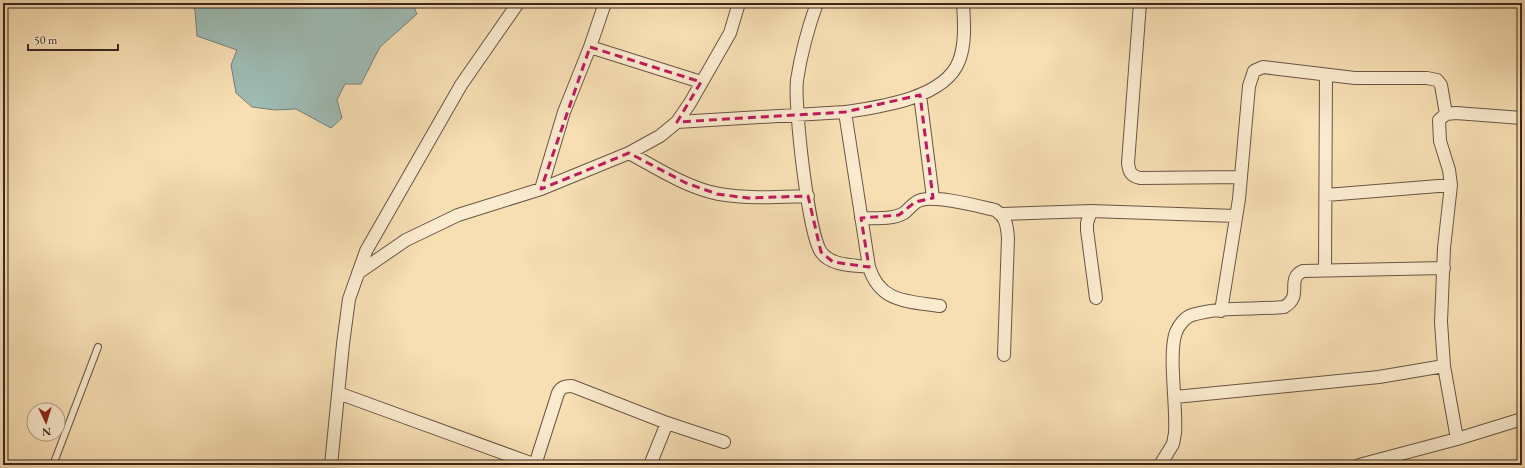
<svg xmlns="http://www.w3.org/2000/svg" width="1525" height="468" font-family="'EB Garamond',serif">
<rect width="100%" height="100%" fill="#f7deb3"/>
<filter id="stains"><feTurbulence type="fractalNoise" baseFrequency=".005" numOctaves="4"/><feColorMatrix values="0 0 0 0 .2 0 0 0 0 .09 0 0 0 0 .02 0 0 0 .5 -.17"/></filter>
<radialGradient id="worn" r=".72"><stop offset=".6" stop-color="#630" stop-opacity="0"/><stop offset="1" stop-color="#630" stop-opacity=".3"/></radialGradient>
<path fill="#9ebbb4" stroke="#768078" d="M190,3h222l5,11 -37,33 -19,37h-16l-8,16 5,18 -11,10 -35,-19 -21,1 -23,-3 -16,-14 -5,-28 6,-15 -40,-14 -2,-26z"/>
<g fill="none" stroke-linecap="round" stroke-linejoin="round">
<defs>
<path id="service" d="M53,465l45,-118"/>
<path id="minor" d="M817,3c-9,25 -16,51 -20,77 -3,25 11,153 24,172 10,14 32,13 48,15
M1140,3l-12,160c1,9 3,13 12,15l100,-1
M590,47l111,35
M920,95l13,103
M845,112l24,155c11,36 39,34 71,39
M677,122l168,-10c35,-5 100,-14 114,-51 7,-18 5,-40 4,-58
M629,153c28,15 58,35 90,41 29,5 59,3 89,2
M541,189l23,-77 26,-65 15,-44
M1326,195l125,-10
M1091,211l-4,12v7l9,68
M1002,214l89,-3 145,5
M861,218c14,0 31,2 43,-5 7,-5 9,-11 17,-13 16,-5 56,6 74,10 11,7 12,15 13,28l-4,117
M1325,269l1,-194
M358,273l48,-33 52,-25 83,-26 88,-36 31,-17 17,-14 13,-19 40,-70 9,-30
M1221,311l18,-112 10,-113 5,-15 9,-4 92,11h72l10,2 4,5 5,29
M338,393l198,72
M1175,397l204,-20 65,-11
M1457,439l-13,-73 -3,-44 3,-74 7,-63 -2,-15 -9,-29 -1,-21 7,-6 10,-1 66,5
M331,465l12,-121 6,-45 17,-48 95,-166 57,-82
M535,465l23,-72c3,-6 7,-7 14,-7l95,37 57,19
M650,465l17,-42
M1160,465l13,-21 2,-11c2,-26 -7,-80 1,-101 3,-7 9,-15 16,-17 29,-9 62,-5 92,-8 20,-11 1,-28 19,-36l141,-3
M1359,465l98,-26 65,-20"/>
</defs>
<use href="#service" stroke="#695543" stroke-width="8"/>
<use href="#minor" stroke="#695543" stroke-width="14"/>
<use href="#service" stroke="#faeace" stroke-width="6"/>
<use href="#minor" stroke="#faeace" stroke-width="12"/>
</g>
<path fill="none" stroke="#c2185b" stroke-width="3" stroke-dasharray="8 5" stroke-linejoin="round" d="M590,47l111,35 -24,40 168,-10 75,-17 13,103 -18,4 -16,13 -38,3 8,49 -36,-5 -12,-10 -13,-56 -60,2 -31,-4 -31,-11 -57,-30 -88,36z"/>
<rect width="1525" height="468" fill="none" stroke="#f7deb3" stroke-width="16"/>
<rect x="4" y="4" width="1517" height="460" fill="none" stroke="#3a271e" stroke-width="2"/>
<rect x="8" y="8" width="1509" height="452" fill="none" stroke="#3a271e"/>
<g transform="translate(46 422) rotate(176)"><circle r="19" fill="#faeace" stroke="#ad9c88"/>
<path d="M0-3L7 15L0 10L-7 15Z" fill="#8f2418"/>
<text y="-6" font-size="11" font-weight="bold" text-anchor="middle" fill="#3a271e">N</text>
</g>
<path d="M28 44v6h90v-6" fill="none" stroke="#3a271e" stroke-width="2"/>
<text x="34" y="44" font-size="12" fill="#3a271e" stroke="#faeace" stroke-width="3" paint-order="stroke">50 m</text>
<rect width="100%" height="100%" filter="url(#stains)"/>
<rect width="100%" height="100%" fill="url(#worn)"/>
</svg>
